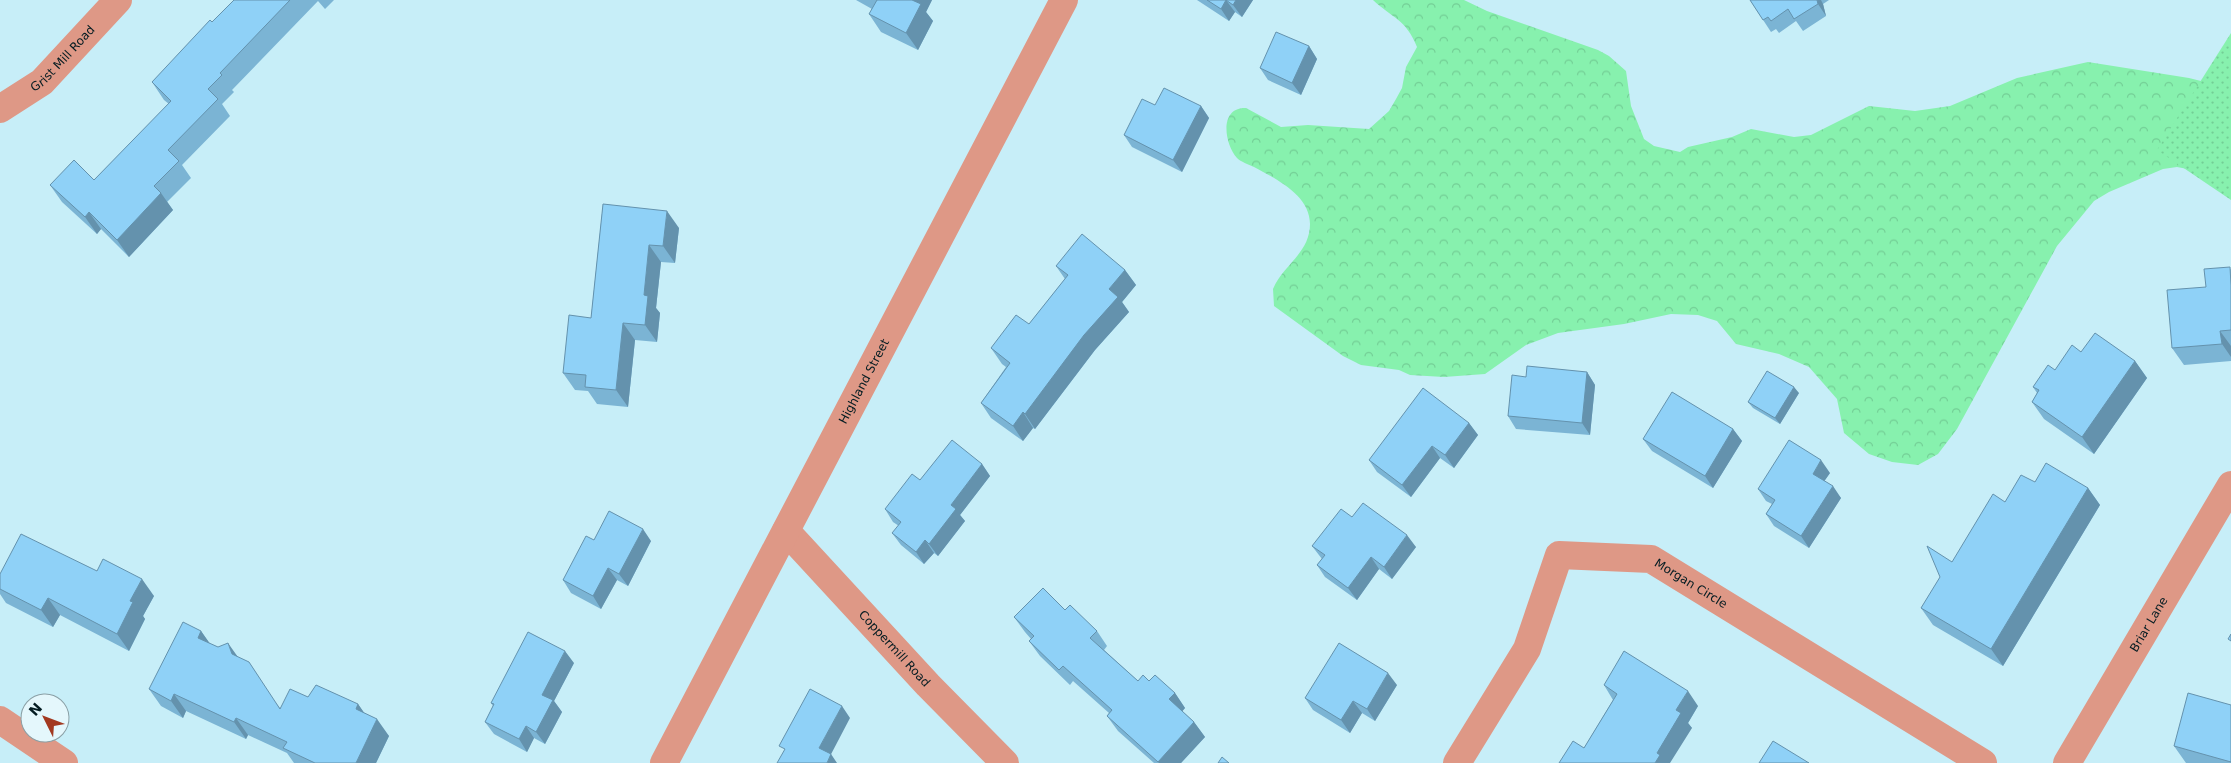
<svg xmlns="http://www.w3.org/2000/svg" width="2231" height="763" font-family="'DejaVu Sans',sans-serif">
<defs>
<pattern id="forest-crowns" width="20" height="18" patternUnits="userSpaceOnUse" patternTransform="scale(1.25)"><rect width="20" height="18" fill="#87f1ae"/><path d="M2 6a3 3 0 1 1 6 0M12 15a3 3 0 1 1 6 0" fill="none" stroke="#73ce95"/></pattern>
<pattern id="park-dots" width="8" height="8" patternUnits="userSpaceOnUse" patternTransform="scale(1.25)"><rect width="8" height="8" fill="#87f1ae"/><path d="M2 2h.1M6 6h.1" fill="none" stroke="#73ce95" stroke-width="1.8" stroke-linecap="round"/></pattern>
</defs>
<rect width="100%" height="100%" fill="#c7eef8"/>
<path fill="url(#forest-crowns)" d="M1373,0h91l23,11 111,39 11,6 17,15 5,35 13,33 10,7 26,6 8,-5 44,-10 19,-8 43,8 17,-2 58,-29 46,5 35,-5 67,-28 71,-16 101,16 12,3 -3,90 -21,-4 -14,2 -54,23 -15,9 -37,45 -100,183 -19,25 -20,11 -26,-3 -23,-8 -25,-21 -7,-34 -28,-32 -30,-13 -43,-10 -19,-23 -19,-6 -27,-1 -47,10 -66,9 -32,12 -41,29 -41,3 -34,-2 -11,-5 -38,-5 -18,-9 -69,-50 -1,-17c10,-24 37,-36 37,-65 0,-29 -34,-45 -56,-57 -6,-3 -13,-5 -17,-9 -13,-15 -18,-51 9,-50l35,19 27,-2 61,4 20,-18 7,-12 6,-11 4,-21 11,-20c-11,-28 -25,-29 -44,-47z"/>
<path fill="url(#park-dots)" d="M2231,33v167l-74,-50z"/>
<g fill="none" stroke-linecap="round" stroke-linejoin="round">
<g stroke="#de9886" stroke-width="28">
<path id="s1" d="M0,109l42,-27 76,-82"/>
<path id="s2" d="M786,531l142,154 77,78"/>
<path d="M0,720l64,43"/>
<path id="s3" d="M1457,763l70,-114 32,-94 92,4 332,204"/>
<path id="s4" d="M2067,763l164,-278"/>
</g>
<path stroke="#de9886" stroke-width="28" id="s5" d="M664,763l400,-763"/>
</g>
<path fill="#7bb4d4" d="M234,0h100l-9,9 -7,-8 -86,89 2,2 -12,12 8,12 -48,49 9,13 -24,24 6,8 -44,47 -28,-28 -4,5 -35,-32 -12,-17 44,-5 75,-76 -5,-4 -12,-18z
M856,0h76l-6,12 7,9 -15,29 -37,-18 -12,-18 3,-5z
M1197,0h56l-11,17 -7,-5 -6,9z
M1750,0h79l-6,4 3,12 -23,15 -7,-10 -17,12 -3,-4 -5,3z
M1309,46l8,13 -16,36 -33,-15 -8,-12z
M1155,105l46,1 8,12 -27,54 -50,-25 -8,-12z
M603,204l76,24 -4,35 -14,-1 -5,46 4,5 -3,29 -22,-2 -7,67 -31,-3 -9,-13 -13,-1 -12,-17 28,-55z
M1056,266l69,4 11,15 -14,17 7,10 -34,38 -60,79 -2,-1 -10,13 -32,-23 -10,-15 25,-36 -4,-3 -11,-16 38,-24 36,-45z
M2231,269v92l-47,4 -12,-17 34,-61z
M2081,352l54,9 12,17 -53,76 -50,-35 -12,-17 5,-9 -4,-6z
M1587,372l8,13 -5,50 -74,-6 -8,-13 18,-39z
M1799,393l-19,31 -27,-16 -5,-6z
M1469,423l9,12 -24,33 -14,-10 -29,39 -34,-25 -8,-12z
M1733,429l9,12 -29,47 -61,-37 -9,-12z
M982,464l8,12 -30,39 5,6 -27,35 -4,-3 -10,11 -23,-19 -9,-12 7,-7 -6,-4 -8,-13 35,-29z
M1830,473l-6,8 17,17 -32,50 -35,-22 -8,-12 6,-10 -6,-3 -8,-12z
M2035,482l53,6 12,17 -97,161 -70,-41 -12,-17 31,-46 53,-60z
M1352,517l64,30 -24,32 -13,-10 -22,31 -32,-23 -8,-12 5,-6 -10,-13z
M594,540l57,1 -23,45 -11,-6 -16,29 -30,-16 -8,-13z
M97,571l57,25 -11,20 2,3 -16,32 -69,-36 -7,12 -47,-24 -6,-9v-20z
M1065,610l32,21 10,15 -3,4 34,31h11l26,12 10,15 -3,3 12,11 11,15 -24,26h-27l-36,-32 -11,-15 2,-3 -36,-32 -3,4 -30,-29 -11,-15 2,-2 -6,-7 -11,-15z
M201,631l9,13 27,13 43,51 28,-11 50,7 6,9 25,23 -13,27h-82l-7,-10 -39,-18 -2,4 -60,-28 -3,7 -22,-12 -12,-17z
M574,663l-20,38 8,11 -17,32 -11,-6 -7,14 -33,-18 -9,-12 8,-16 -2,-3z
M1397,685l-22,36 -13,-8 -12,20 -37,-23 -8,-12z
M1604,685l94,21 -10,17 4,5 -108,20 29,-48z
M2231,705v58h-45l-12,-17z"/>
<path fill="#6492ad" d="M912,0h20l-6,12 7,9 -15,29 -12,-17z
M1226,0l9,12 -6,9 -8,-12z
M1236,0h17l-11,17 -9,-12z
M1817,0h4l2,4 3,12 -8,-12z
M1309,46l8,13 -16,36 -9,-12z
M1201,106l8,12 -27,54 -9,-12z
M161,193l12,17 -44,47 -12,-17z
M667,211l12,17 -4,35 -12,-17z
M89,212l12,17 -4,5 -12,-17z
M649,245l12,17 -5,46 4,5 -3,29 -12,-17 -1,-30z
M1125,270l11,15 -14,17 7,10 -34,38 -60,79 -10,-15 84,-125z
M623,323l12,17 -7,67 -12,-17z
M2220,331l11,15v11l-9,-13z
M2135,361l12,17 -53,76 -12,-17z
M1587,372l8,13 -5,50 -8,-12z
M1794,387l5,6 -19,31 -5,-6z
M1023,412l10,16 -10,13 -10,-15z
M1469,423l9,12 -24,33 -9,-13z
M1733,429l9,12 -29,47 -8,-12z
M1432,446l8,12 -29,39 -9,-12z
M1821,460l9,13 -9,13 -8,-12z
M982,464l8,12 -30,39 5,6 -27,35 -9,-12 22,-39z
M1833,486l8,12 -32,50 -8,-12z
M2088,488l12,17 -97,161 -12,-17z
M643,529l8,12 -23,45 -9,-12z
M1407,535l9,12 -24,32 -8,-12z
M925,540l9,13 -10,11 -8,-12z
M1371,557l8,12 -22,31 -9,-12z
M608,568l9,12 -16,29 -8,-13z
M142,579l12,17 -11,20 2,3 -16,32 -12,-17 13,-33z
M48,598l12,17 -7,12 -12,-17z
M201,631l12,17 -15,-10z
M228,643l12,17 -8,-6z
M565,651l9,12 -20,38 8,11 -17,32 -9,-12 6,-37z
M1388,673l9,12 -22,36 -8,-12z
M1688,691l10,15 -10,17 4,5 -22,35h-15l2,-10 19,-43z
M1175,693l10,15 -5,6 -11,-15z
M174,694l12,17 -3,7 -12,-17z
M1353,701l9,12 -12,20 -9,-13z
M358,704l12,17 -14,-12z
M842,706l8,12 -22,42 -9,-12z
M236,718l12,17 -2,4 -12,-17z
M377,719l12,17 -13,27h-20z
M1194,722l11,15 -24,26h-22l-1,-1z
M526,726l8,12 -7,14 -8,-13z
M831,754l6,9h-10z"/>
<path fill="#8fd1f7" stroke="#6492ad" d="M234,0h56l-70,73 2,2 -14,14 10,10 -50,51 11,11 -25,25 7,7 -44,47 -28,-28 -4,5 -35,-32 24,-25 20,20 77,-79 -19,-19 58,-62 2,2z
M877,0h35l9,4 -15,29 -37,-19z
M1207,0h29l-3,5 -7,-5 -5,9z
M1750,0h67l1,4 -24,15 -6,-10 -17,12 -3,-4 -5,3z
M1276,32l33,14 -17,37 -32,-15z
M1164,88l37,18 -28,54 -49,-25 18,-36 13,6z
M603,204l64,7 -4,35 -14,-1 -5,50 4,1 -3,29 -22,-2 -7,67 -31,-3 1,-12 -23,-2 6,-58 22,3z
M1082,234l43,36 -16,19 9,8 -34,38 -59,79 -2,-2 -10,14 -32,-23 29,-40 -19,-15 25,-33 13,9 39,-49 -12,-9z
M2230,267l1,18v45l-11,1 2,13 -50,4 -5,-58 39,-3 -2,-18z
M2095,333l40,28 -53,76 -50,-35 7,-12 -6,-3 15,-22 7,5 17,-25 9,7z
M1527,366l60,6 -5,51 -74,-7 4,-41 14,2z
M1767,371l27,16 -19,31 -27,-16z
M1423,388l46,35 -24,32 -13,-9 -30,39 -33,-25z
M1672,392l61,37 -28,47 -62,-37z
M952,440l30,24 -31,41 5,4 -27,35 -4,-4 -9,12 -24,-19 9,-11 -16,-13 27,-35 8,6z
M1789,440l32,20 -8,14 20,12 -32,50 -35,-22 9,-14 -17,-11z
M2046,463l42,25 -97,161 -70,-41 19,-31 -13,-31 25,16 41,-68 12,8 16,-27 14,7z
M1363,503l44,32 -23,32 -13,-10 -23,31 -31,-23 8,-10 -13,-9 29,-37 11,8z
M609,511l34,18 -24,45 -11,-6 -15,28 -30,-16 23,-44 8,4z
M21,534l76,37 6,-12 39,20 -12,22 3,1 -16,32 -69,-36 -7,12 -41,-21v-15z
M1043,588l22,22 5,-5 27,26 -7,7 48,43 5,-6 6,6 6,-6 20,18 -6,6 25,23 -36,40 -51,-46 5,-6 -49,-44 -4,4 -30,-29 5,-5 -20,-19z
M183,622l18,9 -3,7 20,9 10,-4 4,11 17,8 31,47 10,-20 18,8 8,-12 42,19 -2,5 21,10 -21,44h-41l-32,-15 4,-6 -51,-24 -2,4 -60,-28 -3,7 -22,-12z
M528,632l37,19 -23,44 11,5 -17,32 -10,-6 -7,13 -34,-17 9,-18 -3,-1z
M2231,634v7l-3,-2z
M1339,643l49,30 -21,36 -14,-8 -12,19 -36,-22z
M1624,651l64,40 -12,19 5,3 -24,40 3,2 -5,8h-96l14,-22 11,7 33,-54 -13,-9z
M810,689l32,17 -23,42 12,6 -4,9h-50l8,-14 -6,-3z
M2188,693l43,12v57l-57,-16z
M1773,741l36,22h-50z
M1222,757l7,6h-11z"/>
<g text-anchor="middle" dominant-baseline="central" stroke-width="5" stroke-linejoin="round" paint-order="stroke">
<g font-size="12" fill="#041c22" stroke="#e4f7fc">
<text stroke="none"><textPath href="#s1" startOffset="81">Grist Mill Road</textPath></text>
<text stroke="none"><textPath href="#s5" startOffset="431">Highland Street</textPath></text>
<text stroke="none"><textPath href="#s3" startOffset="372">Morgan Circle</textPath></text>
<text stroke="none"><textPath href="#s4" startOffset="161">Briar Lane</textPath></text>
<text stroke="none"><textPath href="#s2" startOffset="160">Coppermill Road</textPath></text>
</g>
</g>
<g transform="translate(45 718) rotate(312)"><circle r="24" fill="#e4f7fc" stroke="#8a9fa5"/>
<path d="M0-4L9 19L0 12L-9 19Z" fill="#a23920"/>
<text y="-8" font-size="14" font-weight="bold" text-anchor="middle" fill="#041c22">N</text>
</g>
</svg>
